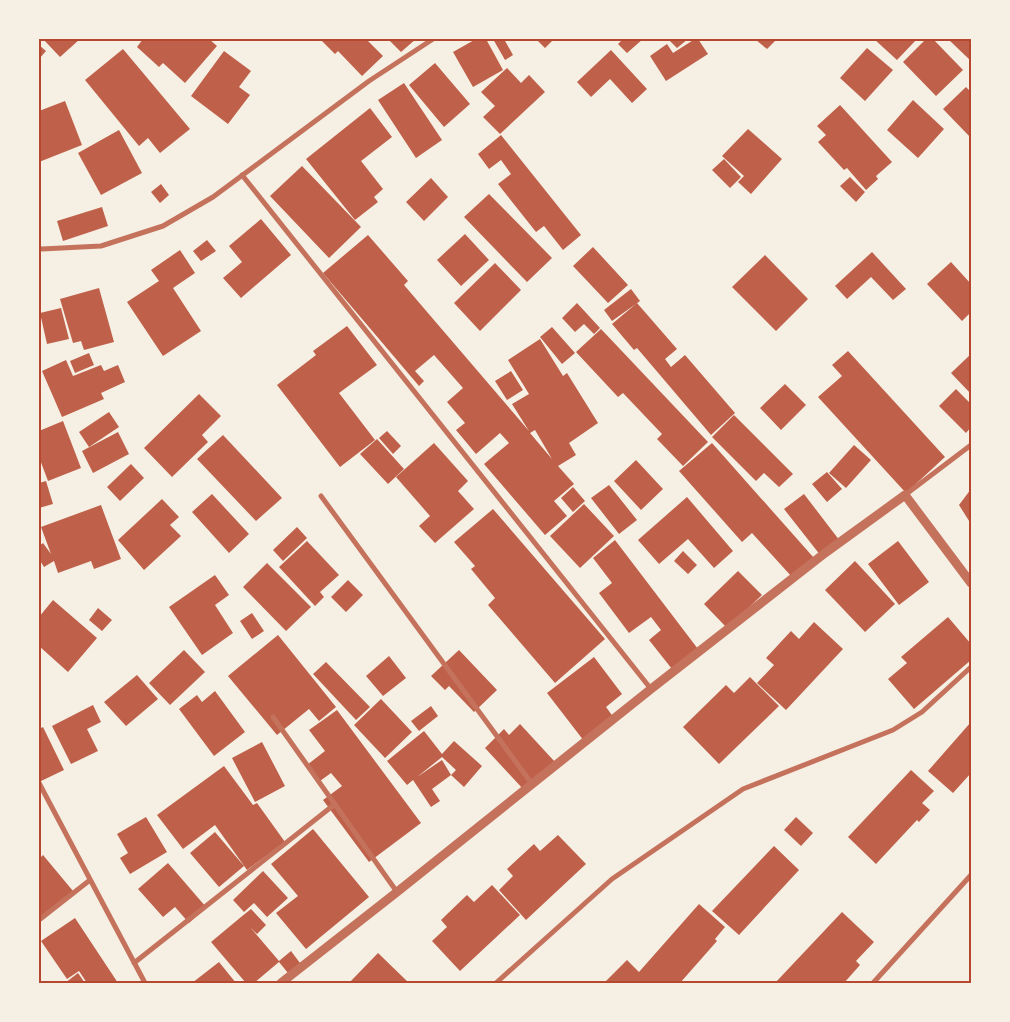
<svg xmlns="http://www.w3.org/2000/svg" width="1010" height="1022" font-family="'Open Sans',sans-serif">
<rect width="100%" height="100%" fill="#f6efe4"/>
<path fill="#bf614a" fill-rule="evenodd" d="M43,39h37l-20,18z
M143,39h66l8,7 -32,37 -22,-20 -4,4 -22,-20z
M320,39h46l17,17 -21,20 -24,-25 -3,3z
M388,39h28l-15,13z
M476,39h10l17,31 -30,17 -20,-35z
M493,39h11l9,16 -8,5z
M536,39h18l-9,9z
M623,39h20l-16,14 -9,-9z
M668,39h20l-11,9z
M695,39h3l10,15 -42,27 -16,-25 17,-12 6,9z
M757,39h20l-10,10 -11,-9z
M874,39h43l-20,21z
M926,39h7l30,31 -27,26 -33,-34z
M948,39h23v22z
M39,45l7,6 -7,8z
M867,48l26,22 -28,31 -25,-23z
M123,49l67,80 -30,24 -12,-15 -9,8 -54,-66z
M611,50l36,39 -15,14 -22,-24 -19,18 -14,-15z
M224,51l27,20 -12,16 11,8 -22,29 -37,-28z
M435,63l35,41 -26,23 -35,-42z
M507,68l14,15 8,-8 16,17 -45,42 -17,-17 12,-11 -14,-14z
M404,83l38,57 -26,18 -38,-58z
M966,87l5,5v46l-28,-29z
M913,100l31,29 -26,29 -31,-28z
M65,101l17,44 -43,17v-51z
M840,105l52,57 -16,14 2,3 -12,11 -19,-22 -3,2 -26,-28 8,-7 -9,-9z
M370,108l22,29 -31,24 22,28 -9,8 4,5 -23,18 -49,-61z
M748,129l34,30 -31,35 -13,-12 6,-6 -22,-20z
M119,130l23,43 -41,22 -23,-42z
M501,135l80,100 -18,15 -19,-24 -8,6 -38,-48 13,-10 -10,-14 -12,9 -11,-15z
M724,159l17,18 -11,11 -18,-18z
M302,166l59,61 -32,31 -59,-62z
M850,177l15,15 -9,10 -16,-16z
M431,178l17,19 -24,24 -18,-19z
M161,184l8,11 -9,8 -9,-11z
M489,194l63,64 -25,24 -63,-65z
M102,207l6,19 -45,15 -6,-20z
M261,219l30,36 -50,43 -18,-20 19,-16 -13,-16z
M465,234l24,26 -28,26 -24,-26z
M368,235l40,46 -4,4 125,146 -17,-27 17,-10 -21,-34 32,-21 23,37 4,-3 31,50 -29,20 7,12 -18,11 16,18 -20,17 13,15 -22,19 -61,-71 25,-21 -9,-10 -24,21 -20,-24 9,-7 -18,-21 16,-14 -29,-33 -19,16 9,10 -5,5 -96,-113zM535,430l17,29 -22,-26z
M207,240l9,11 -15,10 -8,-10z
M593,247l35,38 -20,18 -35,-37z
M180,250l15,23 -22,15 28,43 -38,25 -36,-54 32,-21 -8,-11z
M872,252l34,37 -13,11 -22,-23 -24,22 -12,-13z
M765,255l43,44 -32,32 -44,-44z
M951,262l20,22v28l-9,9 -35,-37z
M495,263l26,27 -41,41 -26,-28z
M99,288l15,54 -30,8 -3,-9 -8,2 -13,-44z
M631,289l9,12 -28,20 -8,-11z
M577,303l23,25 -6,6 -10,-10 -9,8 -13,-14z
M637,303l40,46 -12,10 6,8 14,-12 50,58 -24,22 -74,-87 -3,2 -22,-26z
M61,308l8,31 -22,5 -7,-31z
M347,326l30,39 -38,28 36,47 -35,27 -63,-82 39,-30 -3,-4z
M552,327l23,26 -13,11 -22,-27z
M601,329l107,113 -25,24 -26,-27 5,-5 -39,-41 -5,4 -42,-45z
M848,351l97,106 -39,36 -88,-96 24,-21 -10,-11z
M89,353l5,12 -19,8 -5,-12z
M971,354v40l-20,-21z
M66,360l7,16 28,-11 3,6 14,-6 7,17 -24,11 3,6 -42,18 -20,-46z
M511,371l12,19 -16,10 -12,-19z
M785,384l21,21 -25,25 -21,-22z
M956,389l15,15v23l-5,6 -27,-27z
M199,394l22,22 -19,19 6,7 -36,35 -28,-29z
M109,412l10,15 -30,20 -10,-15z
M734,415l59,59 -14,13 -15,-14 -8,8 -44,-44z
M63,421l18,47 -33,13 -9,-24v-26z
M387,431l14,15 -8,8 -14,-16z
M118,432l11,22 -36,19 -11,-22z
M223,435l59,63 -26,23 -59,-62z
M377,439l27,30 -16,15 -28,-30z
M434,443l34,38 -10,10 16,18 -39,34 -16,-17 11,-10 -34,-39z
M712,443l102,115 -22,19 -40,-44 -10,9 -63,-71z
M854,445l17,15 -25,28 -17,-15z
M636,460l27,29 -22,21 -27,-29z
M131,464l13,14 -24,23 -13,-14z
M827,472l15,17 -15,13 -15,-18z
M46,481l7,23 -14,4v-25z
M609,485l28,35 -18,14 -28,-36z
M573,487l12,14 -12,11 -12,-14z
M971,489v12l-1,2 1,3v18l-12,-19z
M212,494l37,40 -20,19 -37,-41z
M804,494l36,47 -19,15 -37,-47z
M687,497l46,54 -19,17 -26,-29 -29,25 -21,-24z
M162,499l17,18 -9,8 11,11 -37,34 -26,-30z
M584,504l30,32 -34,32 -30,-32z
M101,505l20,54 -27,10 -3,-8 -33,12 -4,-12 -10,6 -5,-8v-13l4,-3 8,11 -10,-27z
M493,509l112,130 -50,44 -67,-78 7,-7 -24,-29 4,-3 -21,-24z
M297,527l10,11 -24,23 -10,-11z
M615,540l83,109 -26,20 -23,-29 12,-10 -10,-13 -22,16 -30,-40 13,-10 -19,-25z
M307,541l32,34 -19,17 4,5 -9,9 -36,-39z
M898,541l31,41 -30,23 -31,-41z
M683,551l14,14 -9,9 -14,-13z
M855,561l40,43 -30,28 -40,-42z
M267,563l44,44 -25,24 -43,-44z
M738,571l24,24 -35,33 -23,-24z
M215,575l14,20 -14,10 18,28 -31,22 -33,-48z
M348,580l15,15 -17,17 -15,-15z
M53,600l44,38 -29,34 -29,-26v-29z
M98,608l14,12 -10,11 -13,-11z
M252,613l12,18 -12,8 -12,-18z
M948,617l23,27v16l-57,49 -26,-30 19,-16 -6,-6z
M814,622l29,27 -57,61 -29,-27 17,-18 -8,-7 25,-27 8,8z
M278,635l58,72 -17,14 -10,-12 -32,26 -49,-59z
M184,650l21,22 -35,33 -21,-22z
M459,650l38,40 -23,22 -25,-26 -4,4 -14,-14z
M389,656l17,22 -23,18 -17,-20z
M594,657l28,37 -16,13 8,11 -30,23 -37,-48z
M326,662l44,45 -14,13 -43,-46z
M137,675l21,24 -32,27 -22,-24z
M750,677l29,29 -60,58 -36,-37 43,-42 8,8z
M215,691l30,41 -31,24 -35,-47 18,-14 5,7z
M381,699l31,33 -27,26 -31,-33z
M93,705l8,17 -14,7 11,22 -27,13 -19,-38z
M431,706l7,10 -19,15 -8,-10z
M337,710l84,113 -52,39 -46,-62 19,-14 -11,-13 -11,8 -13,-16 18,-14 -16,-21z
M971,722v51l-18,20 -25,-22z
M520,724l35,38 -31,28 -39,-42 19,-19 5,6z
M43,727l21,43 -25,12v-53z
M424,731l18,23 12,-13 28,25 -18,21 -13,-12 -19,14 8,12 -9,6 -18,-27 -6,5 -20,-24zM442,757l14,13 -5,5 -9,-15 -25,17z
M262,742l23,44 -30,16 -23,-44z
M224,766l29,39 4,-2 28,39 -38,28 -32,-45 -32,24 -26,-34z
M911,770l23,21 -12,12 8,7 -11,12 -2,-2 -41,44 -28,-27z
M146,817l21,35 -37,22 -10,-16 8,-5 -11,-19z
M796,817l17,16 -12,13 -17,-16z
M313,829l56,68 -63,52 -30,-36 22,-17 -27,-32z
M215,832l29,34 -25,21 -29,-34z
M558,835l28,29 -60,56 -27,-30 14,-14 -6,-7 27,-25 6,7z
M774,846l25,24 -60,65 -27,-24z
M43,855l30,36 -34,29v-61z
M168,863l38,44 -17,16 -14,-16 -12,10 -25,-28z
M263,871l25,27 -21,19 -13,-14 -10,9 -11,-12z
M492,885l28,30 -60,56 -28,-30 15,-14 -6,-7 26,-25 7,7z
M699,904l26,23 -10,12 2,2 -37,42h-76l23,-23 12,12z
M251,909l15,16 -9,9 -7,-7 29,34 12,-10 9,12 -12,10 -9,-11 -25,21h-8l-35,-41 30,-25z
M842,912l32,30 -18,19 4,4 -16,18h-69z
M75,918l43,65h-31l-8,-12 -12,8 -26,-38z
M378,953l31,30h-60z
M219,962l17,21h-44z
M78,973l7,10h-20z"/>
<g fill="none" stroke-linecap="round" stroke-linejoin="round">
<path stroke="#c5725c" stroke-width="5" d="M242,175l409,514
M39,248l3,1 59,-3 62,-20 50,-29 156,-116 64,-42
M905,495l66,-50
M321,496l211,288
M273,717l124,175
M39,783l106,200
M39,920l51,-40
M134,963l201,-159
M496,983l116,-104 131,-90 150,-59 29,-18 49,-45
M873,983l98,-108"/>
<path stroke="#c5725c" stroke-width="9" d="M281,983l116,-91 254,-203 174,-136 80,-58 66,88"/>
</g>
<rect width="1010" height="1022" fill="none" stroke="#f6efe4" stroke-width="80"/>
<rect x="40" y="40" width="930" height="942" fill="none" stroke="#b5482f" stroke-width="2"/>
</svg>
